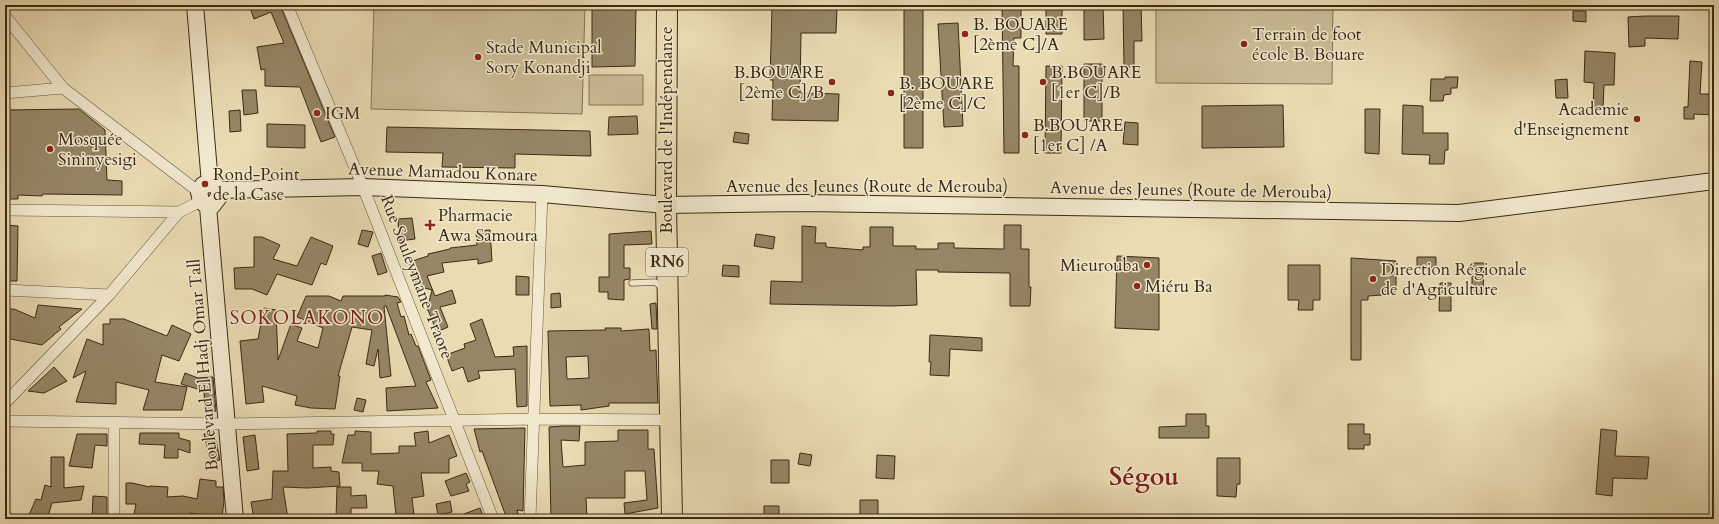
<svg xmlns="http://www.w3.org/2000/svg" width="1719" height="524" font-family="Cardo,serif">
<rect width="100%" height="100%" fill="#eadbb3"/>
<filter id="stains"><feTurbulence type="fractalNoise" baseFrequency=".005" numOctaves="4"/><feColorMatrix values="0 0 0 0 .2 0 0 0 0 .09 0 0 0 0 .02 0 0 0 .5 -.17"/></filter>
<radialGradient id="worn" r=".72"><stop offset=".6" stop-color="#630" stop-opacity="0"/><stop offset="1" stop-color="#630" stop-opacity=".3"/></radialGradient>
<path fill="#ccbd98" stroke="#837456" d="M374,5h211l-3,109 -211,-5z
M1156,5h177l-1,79 -176,-1z
M589,75h54v30h-54z"/>
<path fill="#968666" stroke="#3a2a13" fill-rule="evenodd" d="M249,5h31l55,132 -14,5 -21,-55 -35,-1v-17l-4,1 -4,-23 27,-4 -13,-31 -17,7z
M592,5h44l-1,61 -43,1z
M904,5h19v143h-19z
M1002,5h19v33h-7l-1,28h6v87h-15z
M1046,5h16v29h-16z
M1084,5h19l1,34 -20,1z
M1123,5h18l1,36h-8v26h-10z
M772,8l65,1 -1,24h-35l-1,60 39,1 -1,27 -66,-1 1,-40h-3z
M1573,11h13v11l-13,-1z
M1645,16h34l-1,23 -33,-1v8l-16,1 -1,-30z
M958,23l5,103 -19,1 -6,-103z
M1585,51l30,2 -1,32h-10l-1,23h-10l1,-25 -10,-1z
M1690,61l12,1 -2,32h14v21l-20,-1v5h-10v-12h4z
M1084,64h18v57h-18z
M1046,66h16l-1,87h-16z
M1445,77h13l-1,11h-6v6l-7,1 -1,6h-13l1,-22h14z
M1567,79l1,19h-12l-1,-18z
M242,90h14l2,23 -14,2z
M1283,105l1,42 -82,1v-42z
M1403,105l20,1v27h25v17h-3l-1,14h-15l1,-9 -28,-1z
M79,109l26,21 2,50 15,1v14l-79,-1 -1,2 -24,-1v4h-12v-8l-1,-1v-80z
M1365,109h15l-1,45 -14,-1z
M240,110l1,21 -11,1 -1,-21z
M637,116l1,18 -30,1 1,-18z
M1125,122l13,1v22l-15,-1z
M267,124l38,1v23l-38,-1z
M387,127l203,4 1,25 -76,-2v14l-73,-1 1,-14 -57,-1z
M735,132l14,2 -1,10 -15,-2z
M412,218l3,21 -16,2 -1,-22z
M5,225l13,1 -1,55h-12z
M1004,225h17v24h8v38h2l-1,19h-20v-33l-72,-1v-2h-22l1,35 -25,1 -122,-2 1,-23 31,1v-56l14,1 -1,16h11v4l37,3v-3h7v-20h23v19h23v3h22v-6h16v5l50,1z
M362,230l11,2 -5,15 -10,-3z
M490,230l2,31 -14,3v-5l-36,4 2,9 -17,4 8,20 17,-6 4,13 -16,4 8,20 -11,5 -9,-22h-1l5,-20 -15,-4 -8,-24 19,-6v-2l22,-5v-1l27,-3 -1,-14z
M651,231l1,13 -28,1v23h6v11l-6,1v20l-16,-1v-7h-9v-15h10v-43z
M756,234l19,3 -2,12 -19,-3z
M254,237h8l18,8 -7,14 24,7 14,-29 22,9 -7,19 -5,-2 -9,22 -35,-11 -10,21 -15,-6h-17l-1,-21 20,-1z
M381,253l6,19 -9,3 -6,-19z
M1117,256l42,2v72l-44,-2z
M1417,257h19v11l-19,-1z
M1351,258l45,3v33l-28,2v4h-7v60h-10z
M1472,263h12l-1,31h-11z
M723,265l16,1v11l-17,-1z
M1288,265h32v35h-7v10h-15l1,-10h-11z
M516,276l13,1v18h-13z
M1440,283h11v28h-12z
M560,293l1,14 -10,1v-14z
M385,295l13,2 3,5 -4,1 4,14 3,-1 5,19 2,-1 5,12h2l13,34 -5,2 12,26 -51,3 -1,-23 30,-2 -30,-80h-2l7,70 -11,2 -2,-29 -4,17 -8,-2 6,-34 -20,-3 -14,49h2l-5,33 -24,-1 -16,-3 2,-9 -35,-10 2,16 -18,2 -6,-63 18,-2 6,-31 12,2 2,50 13,-36 11,4 -5,13 21,7 5,-20 -26,-11 9,-21h23l12,5 2,-5h42z
M656,303l1,26h-5l-2,-25z
M38,305l44,4 -23,18 2,2 -19,16 -37,-7v-29h9l21,9z
M110,319h14l43,17 5,-11 19,9 -12,27 -17,-6 -7,27 32,5 -5,23h-39l6,-20 -33,-8v22l-40,-2 10,-31 -13,7 14,-39 16,6v-21h7z
M482,319l13,38 19,-1 -1,-9 14,-1v60l-10,1 -2,-38 -37,2 2,7 -12,4 -5,-15 -11,4 -6,-16 19,-7 -1,-4 12,-4 -6,-16z
M605,328h16v3l28,-2 1,22 6,-1 2,53h-49v3l-28,4v-5l-31,1 -2,-75 58,-1zM588,356l1,22 -22,1 -1,-22z
M930,335l52,3v13l-32,-2 -1,27 -19,-1 1,-13h-2z
M54,367l13,14 -23,12 -16,-2z
M185,373l13,5 15,-1 3,34 -11,1 -1,-21 -23,-7z
M357,398l9,2 -3,12 -9,-2z
M1186,414h20v12h3v12h-50v-11l27,-1z
M1348,424h16v10h6v11h-6v4h-16z
M563,426h17l-1,15 -18,-1 2,27 22,-2v-23l33,-1v-11h30v19h6l4,59 -33,6 -1,-11 23,-3 -2,-29h-20v27h-39l1,21h-36l-2,-92z
M525,428l-2,83 -6,-1 2,6 -12,3 -18,-49 -7,-19 -2,1 -6,-23z
M1601,429l16,2 -2,25 34,1 -2,22 -34,-1 -1,18 -16,-2z
M214,431l6,29 -9,2 -7,-28z
M317,431h14v3h3l-1,11h-20v23l18,-1v4l8,1 1,14 -33,2 -24,-1 5,32h-34l-3,-17 21,-3 1,-28h15l-1,-37 30,-1z
M355,431l16,1v22l28,-1v-7h17l-2,-13 14,-2 1,12 20,-8 8,21 -8,3v14h-28l3,23 -12,2 2,16 -18,2 -3,-30 -16,-2 2,-13h-17v-8h-20l6,-28h7z
M140,433h39v5l11,3v12l-12,-4v9h-14l1,-13 -26,-1z
M77,434h30v12l-12,-1 -3,23 -23,-2z
M255,435l4,34 -12,2 -4,-34z
M800,453l12,2 -2,11 -12,-2z
M877,455l18,1 -1,23 -18,-1z
M51,457h13v31l20,-2 -3,14 -29,3 -5,16h-11l-8,-2 8,-18 5,1 4,-15 6,2z
M1217,458h23v26h-3l-1,13 -19,-1z
M771,460h18v23h-18z
M466,473l4,9 -4,2 3,7 -18,5 -6,-15z
M200,479l16,2v6h7l1,14 -2,17 -32,-5v6h-57l3,-15h-10v-21h6l18,4v-1l18,1 -1,10 16,-1 14,3z
M337,487h14v9l15,-1 1,13h-16v11h-15z
M93,496l14,1v22l-15,-1z
M860,500h18v15h-18z
M450,501l2,11 -14,3 -2,-11z
M764,506h15v13h-15z
M480,508l4,11h-30l-1,-1z"/>
<g fill="none" stroke-linecap="round" stroke-linejoin="round">
<defs>
<path id="lane" d="M632,283l23,-1 9,7"/>
<path id="street" d="M287,5l76,182 130,332
M5,16l58,72 136,104
M5,93l58,-5
M5,210l174,2
M5,290l104,5
M5,403l104,-108 70,-83 22,-11
M5,421l223,3 306,-5 136,1
M114,422v97
M530,519l12,-325"/>
<path id="secondary" d="M195,5l15,179
M210,184l5,1 4,5v7l-7,9 -4,1 -7,-6 -2,-9 4,-7z
M219,190l144,-3 179,7 124,11 139,-2 654,10 255,-32
M208,207l27,312"/>
<path id="highway" d="M667,5l-1,200 6,314"/>
</defs>
<use href="#lane" stroke="#66563b" stroke-width="7"/>
<use href="#street" stroke="#66563b" stroke-width="12"/>
<use href="#secondary" stroke="#3a2a13" stroke-width="18"/>
<use href="#highway" stroke="#3a2a13" stroke-width="22"/>
<use href="#lane" stroke="#f1e8ce" stroke-width="5.5"/>
<use href="#street" stroke="#f1e8ce" stroke-width="11"/>
<use href="#secondary" stroke="#f1e8ce" stroke-width="16"/>
<use href="#highway" stroke="#eadbb3" stroke-width="20"/>
</g>
<g fill="#8f2418" stroke="#f1e8ce" stroke-width="1.5">
<circle cx="965" cy="34" r="4"/>
<circle cx="1244" cy="44" r="4"/>
<circle cx="478" cy="57" r="4"/>
<circle cx="832" cy="82" r="4"/>
<circle cx="1043" cy="82" r="4"/>
<circle cx="891" cy="93" r="4"/>
<circle cx="317" cy="113" r="4"/>
<circle cx="1637" cy="119" r="4"/>
<circle cx="1025" cy="135" r="4"/>
<circle cx="50" cy="149" r="4"/>
<circle cx="205" cy="184" r="4"/>
<path d="M428 219h4v4h4v4h-4v4h-4v-4h-4v-4h4z"/>
<circle cx="1147" cy="265" r="4"/>
<circle cx="1373" cy="279" r="4"/>
<circle cx="1137" cy="286" r="4"/>
</g>
<g text-anchor="middle" dominant-baseline="central" stroke-width="3" stroke-linejoin="round" paint-order="stroke">
<rect fill="#f1e8ce" stroke="#71634b" stroke-width="1" x="646" y="248" width="42" height="28" rx="3"/>
<g font-size="16" font-weight="bold" fill="#3a2a13">
<text x="667" y="262">RN6</text>
</g>
<g font-size="17" fill="#3a2a13" stroke="#f1e8ce" text-anchor="start">
<text x="973" y="24">B. BOUARE<tspan x="973" dy="20">[2ème C]/A</tspan></text>
<text x="1252" y="34">Terrain de foot<tspan x="1252" dy="20">école B. Bouare</tspan></text>
<text x="486" y="47">Stade Municipal<tspan x="486" dy="20">Sory Konandji</tspan></text>
<text x="824" y="72" text-anchor="end">B.BOUARE<tspan x="824" dy="20">[2ème C]/B</tspan></text>
<text x="1051" y="72">B.BOUARE<tspan x="1051" dy="20">[1er C]/B</tspan></text>
<text x="899" y="83">B. BOUARE<tspan x="899" dy="20">[2ème C]/C</tspan></text>
<text x="1629" y="109" text-anchor="end">Academie<tspan x="1629" dy="20">d'Enseignement</tspan></text>
<text x="325" y="113">IGM</text>
<text x="1033" y="125">B.BOUARE<tspan x="1033" dy="20">[1er C] /A</tspan></text>
<text x="58" y="139">Mosquée<tspan x="58" dy="20">Sininyesigi</tspan></text>
<text x="213" y="174">Rond-Point<tspan x="213" dy="20">de la Case</tspan></text>
<text x="438" y="215">Pharmacie<tspan x="438" dy="20">Awa Samoura</tspan></text>
<text x="1139" y="265" text-anchor="end">Mieurouba</text>
<text x="1381" y="269">Direction Régionale<tspan x="1381" dy="20">de d'Agriculture</tspan></text>
<text x="1145" y="286">Miéru Ba</text>
</g>
<g font-size="17" fill="#3a2a13" stroke="#f1e8ce">
<text transform="translate(666 130) rotate(-90)">Boulevard de l'Indépendance</text>
<text transform="translate(443 172) rotate(2)">Avenue Mamadou Konare</text>
<text x="867" y="186">Avenue des Jeunes (Route de Merouba)</text>
<text transform="translate(1191 190) rotate(1)">Avenue des Jeunes (Route de Merouba)</text>
<text transform="translate(417 277) rotate(69)">Rue Souleymane Traore</text>
<text transform="translate(203 365) rotate(-95)">Boulevard El Hadj Omar Tall</text>
</g>
<g font-size="19" letter-spacing="1" fill="#7a1f14" stroke="#f1e8ce">
<text x="307" y="318">SOKOLAKONO</text>
</g>
<g font-size="25" font-weight="bold" fill="#7a1f14" stroke="#f1e8ce">
<text x="1144" y="477">Ségou</text>
</g>
</g>
<rect width="1719" height="524" fill="none" stroke="#eadbb3" stroke-width="20"/>
<rect x="6" y="6" width="1707" height="512" fill="none" stroke="#3a2a13" stroke-width="2"/>
<rect x="10" y="10" width="1699" height="504" fill="none" stroke="#3a2a13"/>
<rect width="100%" height="100%" filter="url(#stains)"/>
<rect width="100%" height="100%" fill="url(#worn)"/>
</svg>
